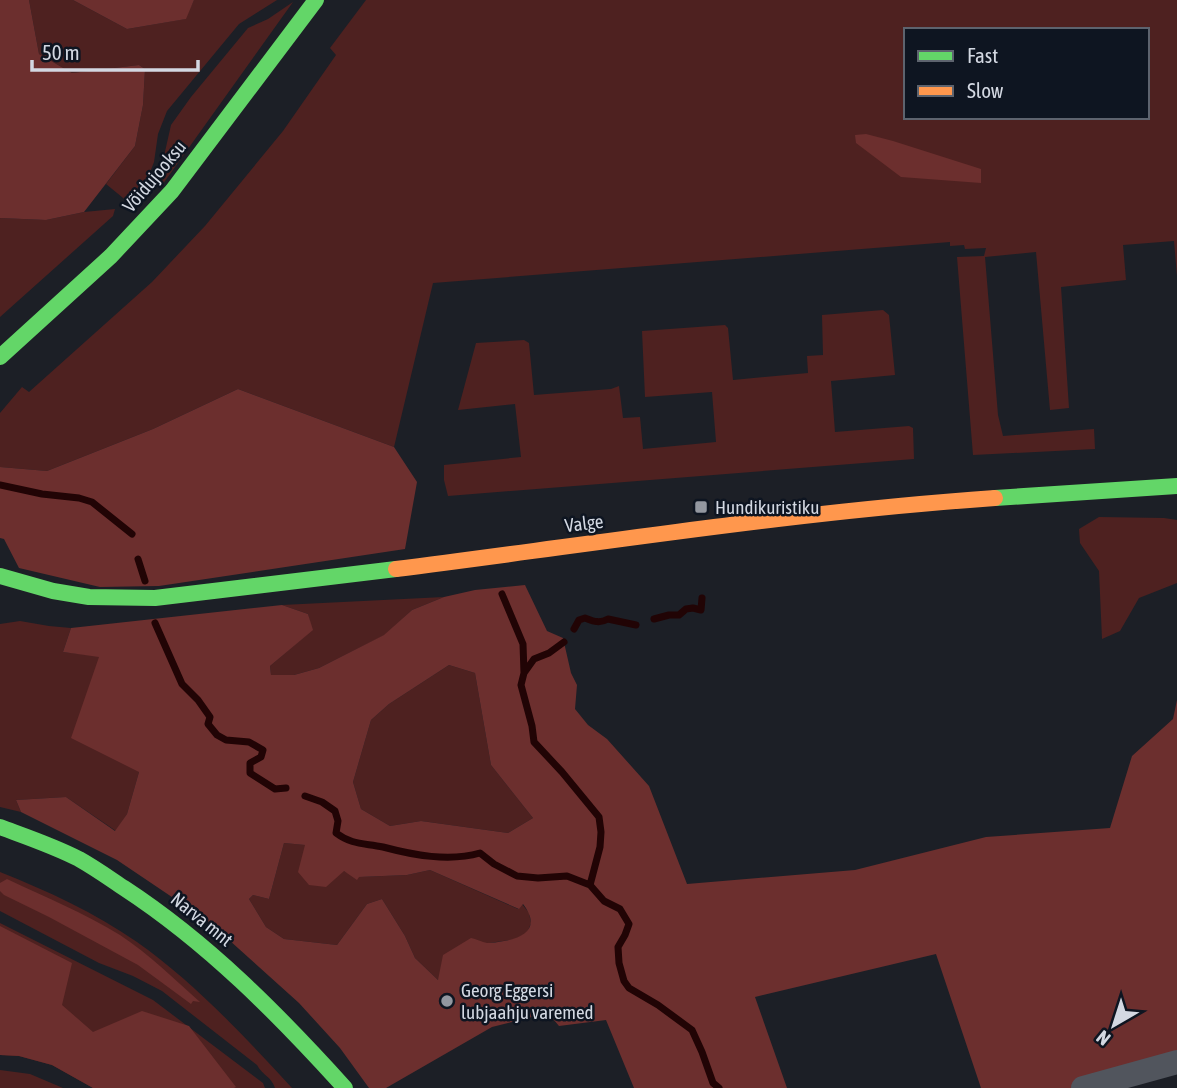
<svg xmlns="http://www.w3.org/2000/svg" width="1177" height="1088" font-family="'Asap Condensed',sans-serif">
<rect width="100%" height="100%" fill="#1c1f26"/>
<path fill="#4e2120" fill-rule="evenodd" d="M29,0h44l54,29 58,-10 9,-19h83l-38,24 -72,87 -9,23 -4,28 -7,18 -19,22 -22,-18 29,-38 8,-41 2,-36 -6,-4 -67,8 -33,-19z
M366,0h811v276l-3,-35 -51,4 3,35 -65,7 8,121 -19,2 -14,-158 -51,5 13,158 5,21 91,-7 1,20 -122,6 -16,-198 27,-1 2,-8 -21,1 -1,-4 -14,1v-4l-517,41 -39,164 -156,-58 -85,40 -106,42 -47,-4v-54l22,-26 7,5 123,-110 53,-56 78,-95 53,-76 -6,-7zM906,30h241v87h-241z
M293,2l-133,186v-14l11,-49 20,-28 57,-69 20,-9z
M115,209l-2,7 -113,101v-99l46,2 38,-8z
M883,310l6,5 6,60 -64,6 4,51 74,-6 4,2 1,31 -466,37 -4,-16v-15l77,-8 -6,-53 -57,6 18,-67 48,-3 5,3 5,52 77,-6 8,-3 4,32 17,-1 3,32 73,-7 -4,-50 -67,5 -3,-66 83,-6 3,3 5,52 75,-7 -1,-17 16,-1 -1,-40z
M1099,517l65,1 13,2v63l-38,15 -19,33 -18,8 -3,-68 -19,-28 -1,-14z
M444,597l-32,13 -27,25 -66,33 -25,7h-23l-1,-9 42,-36 -4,-16 -26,-9z
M20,621l29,5 22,2 -8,24 36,4 40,116 -12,42 -11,17 -50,-34 -50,3 5,12 -21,-5v-183z
M449,665l26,8 16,92 42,53 -25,15 -87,-12 -31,5 -29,-17 -8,-27 18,-62 18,-16z
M284,843l22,2 -7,27 45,-1 15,6 48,-2 23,-5 88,39 4,-5 7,9 2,10 -4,10 -11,6 -27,4 -51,37 -23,-22 -10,-22 -23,-37 -15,5 -30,41 -53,-6 -18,-12 -17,-28 4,-4 16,4z
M0,872c48,19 95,41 137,70 58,41 107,94 155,146h-17c-4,-12 -12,-12 -18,-23l-95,-74 -29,-15 -34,-13 -99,-52z
M0,923l153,77 110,83 2,5h-172l-41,-23 -33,-9 -19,-1z
M0,1070l30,4 33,14h-63z"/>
<path fill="#6c2f2e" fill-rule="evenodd" d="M0,0h29l10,54 33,19 67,-8 6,4 -2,36 -8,41 -51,66 -38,8 -46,-2z
M73,0h121l-8,19 -59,10z
M866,134l27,7 88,28v14l-80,-6 -45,-34 -1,-8z
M238,389l156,58 23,35 -12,67 -246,37 -59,1 -81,-19 -15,-29 -4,-1v-71l47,4 106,-42z
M525,585l22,46 16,7 8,35 6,12 -2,24 13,16 19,14 42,47 38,98 168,-14 131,-33 124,-9 22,-72 41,-37 4,-19v362l-94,26h-102l-45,-134 -181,43 32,91h-153l-28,-68 -47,6 -11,-13 -56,14 -106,61h-17l-29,-40 -41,-45 -90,-81 -92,-62 -96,-48 -5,-12 50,-3 49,34 12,-17 12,-42 -68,-34 28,-81 -36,-5 8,-24 211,-23 26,9 5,16 -43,36 1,9h23l25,-7 65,-33 28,-25 32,-13 31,-7zM449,665l26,8 16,92 42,53 -25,15 -87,-12 -31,5 -29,-17 -8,-27 18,-62 18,-16zM284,843l21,2 -7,27 11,13 17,2 18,-16 13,9 2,-3 48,-2 23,-5 89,39 4,-5c17,22 4,33 -19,37 -6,1 -12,2 -17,2 -5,-1 -11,-4 -16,-5l-28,17 -5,25 -23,-22 -10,-22 -23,-37 -15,5 -30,41 -53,-6 -18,-12 -17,-28 4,-4 16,4z
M7,879c38,18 77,34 113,56 29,19 54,44 80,67l-7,-1 -2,3 -53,-39 -89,-48 -45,-22 -4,-4v-8z
M0,926l72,37 -10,42 31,27 49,-21 47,15 47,61 -2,1h-141l-41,-23 -33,-9 -19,-1z"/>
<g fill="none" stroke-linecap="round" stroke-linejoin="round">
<path stroke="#210405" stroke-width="7" d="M0,485l42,9 37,4 13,4 40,32
M138,559l7,22
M502,594l21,50 1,29
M654,619l15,-4h10l7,-6 7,-1 8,2 1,-12
M155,623l27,61 16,16 12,17 -2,7 9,11 9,5 23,2 14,8 -2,7 -11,6v10l25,16 11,-1
M574,629l5,-9 6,-2c8,3 14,6 23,1l28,6
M564,642l-15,11 -15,6 -10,14 -3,12 11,41 2,16 28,30 37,45 2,15 -1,15 -10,38
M305,796l17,6 13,9 3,10 -2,12c16,12 28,10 47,14 30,8 66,15 97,6l14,11 23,12 21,2 29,-2 23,9 14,16 16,8 9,15 -4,11 -7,12 1,16 5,18 5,7 29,17 34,25 10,22 11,31 6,5"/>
<path stroke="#51555d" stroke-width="24" d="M1083,1088l94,-26"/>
<path stroke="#63d668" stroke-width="16" d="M0,357l111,-101 61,-65 144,-191
M995,498l182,-12
M0,576l53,15 36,6 66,1 241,-29
M0,827c27,10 54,19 79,32 16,9 30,19 45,29 84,55 154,126 221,200"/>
<path stroke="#ff974d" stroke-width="16" d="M396,569c199,-25 398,-57 599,-71"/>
</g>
<g fill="#9397a0" stroke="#0e1521" stroke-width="2.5">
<rect x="694" y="500" width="14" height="14" rx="3.5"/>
<circle cx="447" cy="1001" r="7"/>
</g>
<g text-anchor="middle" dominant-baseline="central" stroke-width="5" stroke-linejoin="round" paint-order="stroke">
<g font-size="19" fill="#d3d8e2" stroke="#0e1521">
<text transform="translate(154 176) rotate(-50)">Võidujooksu</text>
<text transform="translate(584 523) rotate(-7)">Valge</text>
<text transform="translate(202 919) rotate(39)">Narva mnt</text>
</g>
<g font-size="19" fill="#d3d8e2" stroke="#0e1521" text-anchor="start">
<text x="715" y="507">Hundikuristiku</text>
<text x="461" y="990">Georg Eggersi<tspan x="461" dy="22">lubjaahju varemed</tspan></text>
</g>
</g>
<rect x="904" y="28" width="245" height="91" fill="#0e1521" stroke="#5d636e" stroke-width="2"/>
<rect x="918" y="51" width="35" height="10" fill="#63d668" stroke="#5d636e" stroke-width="2"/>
<text x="967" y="63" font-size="21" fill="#d3d8e2">Fast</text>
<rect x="918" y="86" width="35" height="10" fill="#ff974d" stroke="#5d636e" stroke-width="2"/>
<text x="967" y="98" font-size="21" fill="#d3d8e2">Slow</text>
<g transform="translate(1114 1025) rotate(219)" stroke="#0e1521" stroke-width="5" paint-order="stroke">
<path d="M0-5L12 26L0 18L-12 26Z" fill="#d3d8e2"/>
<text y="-10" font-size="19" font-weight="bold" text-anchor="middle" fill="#d3d8e2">N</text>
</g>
<path d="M32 60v10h166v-10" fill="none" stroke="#d3d8e2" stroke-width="3.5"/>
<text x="42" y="60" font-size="21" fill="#d3d8e2" stroke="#0e1521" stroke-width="5" paint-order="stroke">50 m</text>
</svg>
